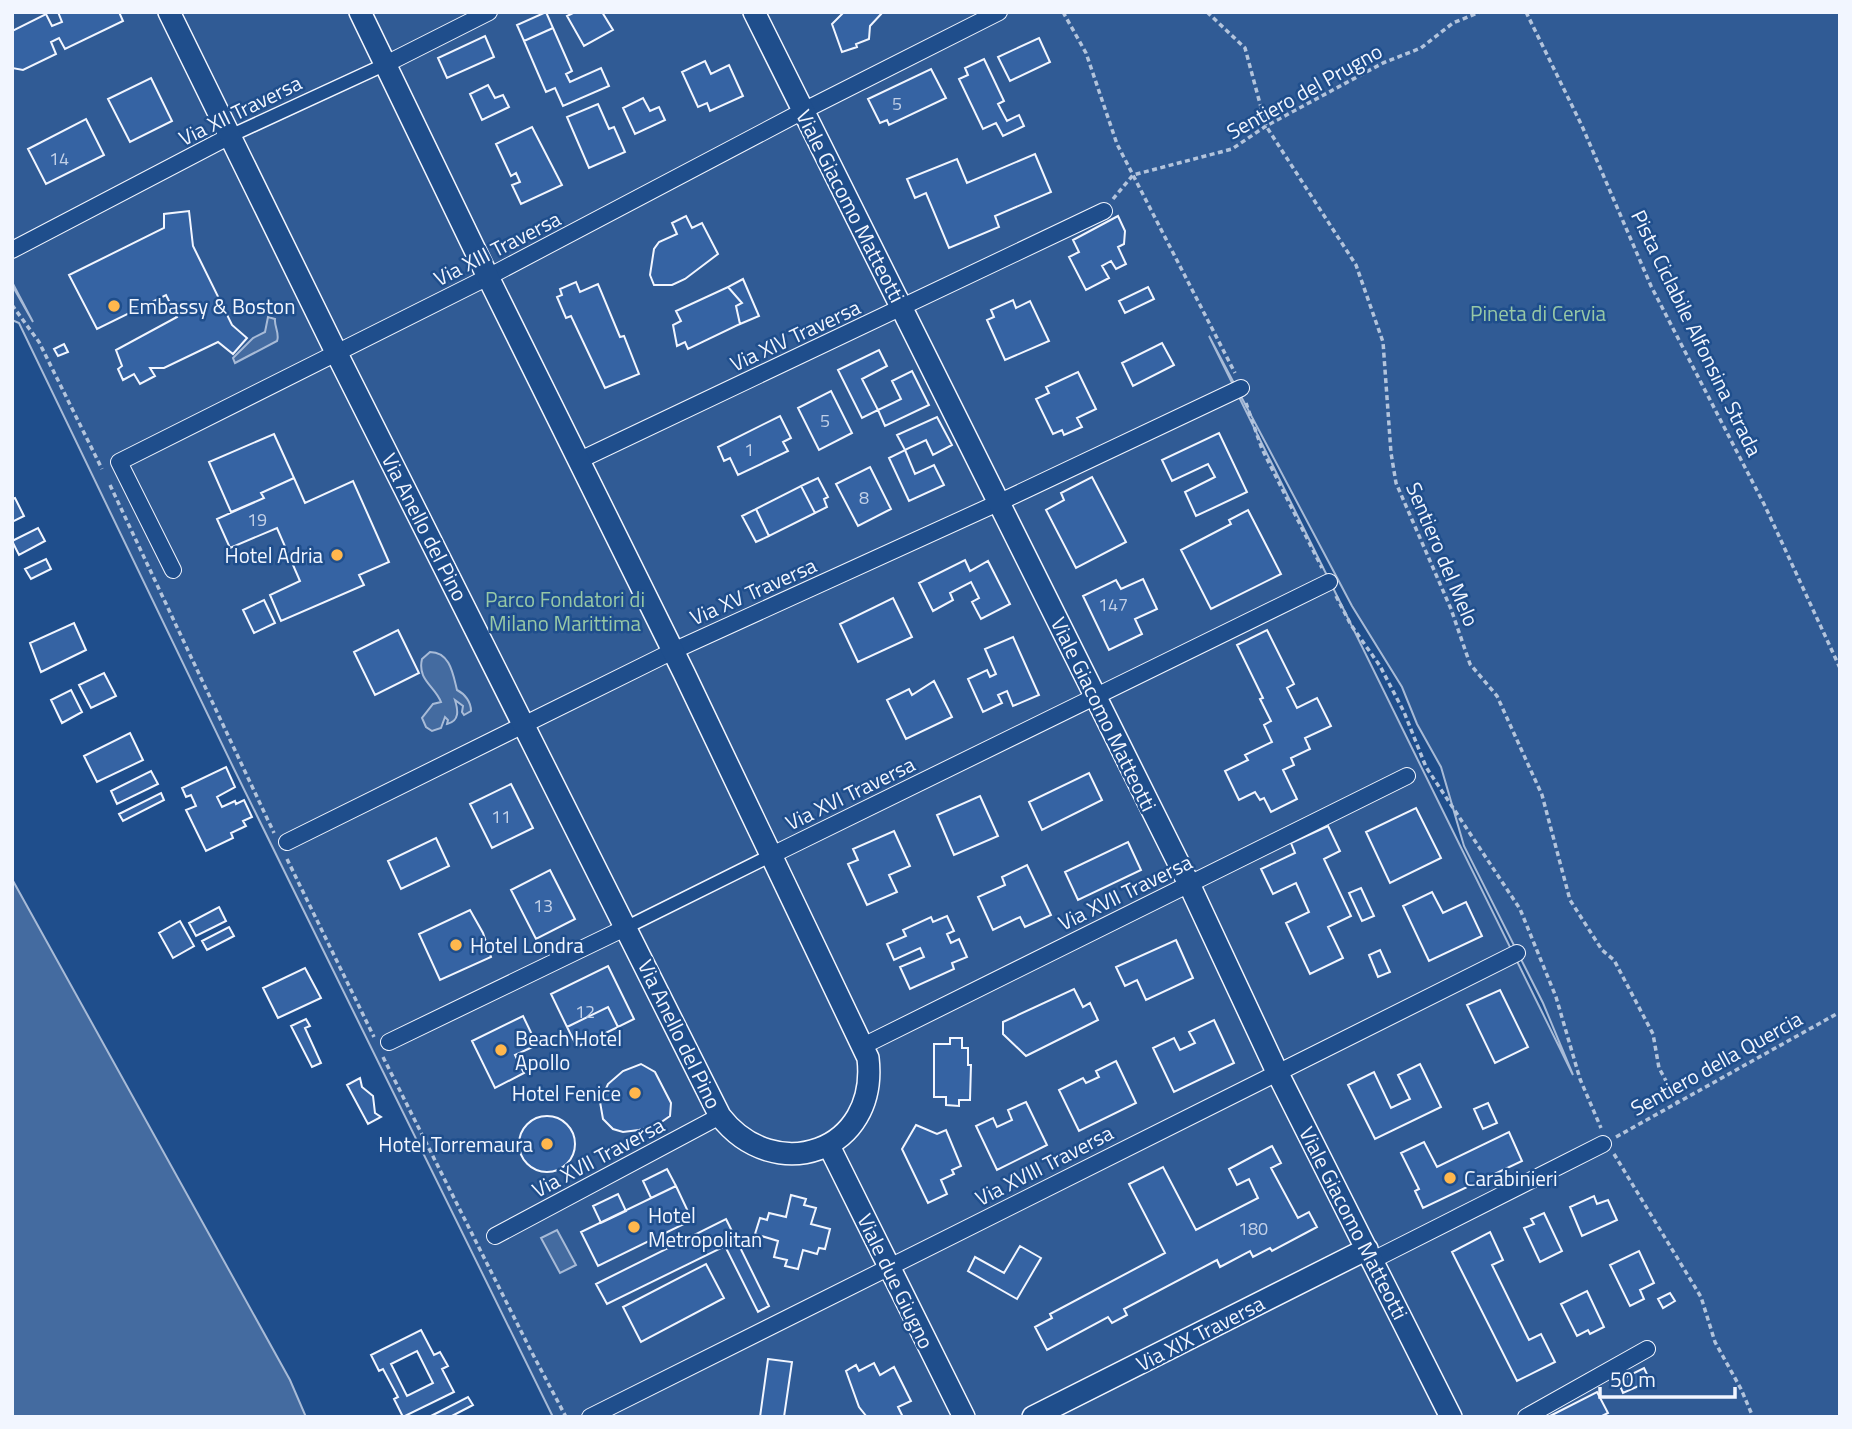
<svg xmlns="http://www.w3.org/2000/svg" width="1852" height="1429" font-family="'Titillium Web',sans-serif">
<rect width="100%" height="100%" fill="#1f4e8c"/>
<path fill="#305b95" stroke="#a8bbd7" stroke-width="2" fill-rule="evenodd" d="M12,12h1828v1405h-1287l-319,-648 -215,-446 -7,-3v-35l21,37 -21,-40zM1209,336l143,270 50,81 15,37 24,43 23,79 79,157 30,72z"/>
<path fill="#446ba0" stroke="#a8bbd7" stroke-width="2" d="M268,317l7,2c-1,7 5,15 2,22l-42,22 -2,-5 20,-20 12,-6z
M430,652c20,0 23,22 27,38 8,4 14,12 14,21l-7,4 -2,-3 1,-6 -8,-6c3,10 5,21 -8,24l1,-4 -3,-3 -4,11 -9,3 -6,-4 -4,-9 11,-14 8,-2c-6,-16 -24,-22 -19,-43z
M12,879l278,501 16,37h-294z
M557,1230l19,35 -16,8 -19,-35z"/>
<path fill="#3563a3" stroke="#f2f6ff" stroke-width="2" fill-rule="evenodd" d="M58,12h61l4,9 -58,28 -6,-11 -8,4 5,12 -33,16 -11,-2v-37l34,-17 6,12 10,-4z
M546,12l7,16 -29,13 -7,-16z
M575,12h27l11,18 -29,16 -17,-30z
M844,12h39l-13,14 -1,13 -13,5 1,3 -15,5 -10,-28z
M553,28l19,43 -6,3 4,8 31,-14 8,18 -46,20 -8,-18 -9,4 -22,-51z
M485,36l9,21 -47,21 -9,-20z
M1039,38l11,24 -40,19 -12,-24z
M984,59l20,42 -6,3 9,17 12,-6 5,11 -21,10 -7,-13 -13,6 -24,-50 9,-4 -3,-7z
M705,61l6,13 18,-9 14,31 -33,15 -3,-8 -9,4 -16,-35z
M931,69l15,29 -57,27 -2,-5 -7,3 -12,-24z
M151,78l21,43 -42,21 -22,-43z
M488,85l7,13 8,-3 6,12 -27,13 -12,-26z
M643,98l7,13 9,-4 6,13 -30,14 -12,-26z
M598,104l11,25 5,-2 11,25 -36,16 -22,-51z
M86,119l18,36 -58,29 -18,-35z
M532,127l30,58 -41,19 -9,-19 8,-3 -4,-9 -5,3 -15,-32z
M1035,154l16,38 -56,24 4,11 -50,21 -23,-55 -11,5 -8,-19 50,-20 10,24z
M189,211l4,35 39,79 15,13 -14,16 -15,-12 -54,26h-14l5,8 -15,8 -6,-10 -11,6 -5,-11 4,-3 -6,-16 61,-33 -11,-22 -69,34 -28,-54 95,-47v-14z
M686,216l6,12 10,-5 16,31 -33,25 -13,6h-18l-4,-10 4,-26 5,-7 18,-8 -5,-11z
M1118,216l7,15 -1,13 -6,3 8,17 -10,5 -5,-8 -9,5 7,12 -23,12 -17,-33 10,-5 -6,-12z
M743,279l16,37 -19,8 -4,-18 6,-3 -14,-16z
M576,282l4,10 18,-8 22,53 4,-1 15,38 -34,14 -34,-72 -5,2 -9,-21 5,-2 -2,-6z
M728,287l14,16 -6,3 4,18 -52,25 -3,-7 -8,4 -4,-21 8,-4 -5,-10z
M1148,287l6,12 -29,14 -6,-12z
M1013,300l3,8 14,-7 19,40 -44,19 -18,-40 7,-3 -3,-7z
M1162,343l12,22 -41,21 -11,-23z
M64,344l4,8 -10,4 -4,-7z
M879,350l8,16 -25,13 16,31 -16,8 -24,-48z
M912,371l17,34 -44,21 -7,-16 23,-11 -9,-18z
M1078,372l18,37 -19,9 5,9 -18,8 -2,-5 -9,4 -17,-35 13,-6 -3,-6z
M831,391l21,42 -33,17 -21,-42z
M780,416l11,22 -8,4 5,9 -50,24 -8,-17 -6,3 -6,-14z
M937,417l15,28 -19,10 -7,-15 -21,10 -8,-15z
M1219,433l28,59 -51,24 -11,-24 30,-15 -7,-13 -36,17 -10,-21z
M274,434l20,44 -33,15 3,5 -33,14 -22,-50z
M905,450l10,24 19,-9 10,20 -35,16 -20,-43z
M870,467l21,42 -33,17 -22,-42z
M1092,477l34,65 -50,26 -30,-58 18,-10 -3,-7z
M294,478l11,25 48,-22 36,81 -30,13 5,10 -83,36 -11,-26 30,-14 -23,-53 -47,20 -13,-29 47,-21 -3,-5z
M818,478l10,19 -4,2 3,8 -12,6 -14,-27z
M801,486l14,27 -46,23 -13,-27z
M15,498l9,18 -12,6v-23z
M756,509l13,27 -13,6 -14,-26z
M1248,510l33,64 -70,35 -30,-59 50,-26 -2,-4z
M38,528l7,13 -26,14 -7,-14z
M46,559l5,10 -20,10 -6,-10z
M965,560l5,11 18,-10 22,43 -29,15 -9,-17 7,-4 -8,-16 -21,11 3,7 -20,11 -14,-28z
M1143,579l14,30 -22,10 7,15 -33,16 -26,-54 33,-16 5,9z
M893,598l19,39 -54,25 -18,-38z
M264,600l11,23 -21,10 -11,-23z
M74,623l12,27 -45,22 -11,-29z
M398,630l21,43 -44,22 -21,-43z
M1267,630l27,54 -7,4 10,20 20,-10 14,28 -26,12 5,11 -19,9 3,7 -11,5 14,29 -26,13 -7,-14 -4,2 -5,-8 -16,8 -14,-29 23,-11 -3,-5 27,-13 -8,-17 7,-4 -11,-22 3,-1 -26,-53z
M1013,637l26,58 -26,11 -6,-15 -9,4 4,8 -19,9 -15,-33 19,-9 3,7 6,-3 -11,-25z
M104,673l12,23 -25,12 -12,-23z
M934,681l18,36 -46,22 -19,-39 22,-11 3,6z
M71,690l11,22 -20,11 -11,-23z
M130,733l13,27 -46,22 -13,-26z
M226,767l9,20 -18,10 5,10 13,-6 1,3 8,-4 8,17 -9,4 3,5 -15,7 2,5 -27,13 -20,-41 10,-4 -5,-11 -5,2 -4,-9z
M151,771l7,13 -41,20 -6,-13z
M1089,773l13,27 -60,30 -13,-28z
M511,784l22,44 -41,20 -22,-44z
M161,793l3,7 -41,21 -4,-7z
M980,796l18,40 -44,19 -17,-40z
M1416,808l25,50 -51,25 -24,-51z
M1328,826l12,25 -16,8 27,57 -23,11 15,31 -33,16 -24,-51 23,-11 -13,-29 -23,11 -12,-25 34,-16 -4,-10z
M894,831l16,35 -21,9 8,17 -30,13 -19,-41 10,-4 -5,-11z
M436,838l13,28 -48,23 -13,-28z
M1128,842l13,28 -63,30 -13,-28z
M1027,865l24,50 -26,12 -5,-10 -27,13 -15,-33 27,-12 -3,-8z
M550,870l25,49 -39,20 -25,-49z
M1361,888l13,28 -12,5 -13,-28z
M1432,892l11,21 23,-11 16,34 -53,25 -26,-55z
M219,907l7,14 -30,15 -7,-13z
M470,910l13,23 8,24 -51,23 -21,-46z
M947,916l7,15 -7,3 4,9 8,-4 8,18 -15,6 2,6 -44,20 -10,-22 24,-10 -4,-9 -26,12 -7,-16 19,-8 -3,-6 28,-13 2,5z
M180,921l14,25 -21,12 -14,-25z
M229,927l5,9 -27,14 -5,-9z
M1176,940l17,38 -47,22 -9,-20 -12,6 -9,-19z
M1380,950l10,22 -12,5 -9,-22z
M608,966l26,53 -16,8 -10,-20 -41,20 -16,-33z
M305,968l16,30 -43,20 -15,-30z
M1074,989l9,18 7,-4 8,17 -72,36 -23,-22v-12z
M1500,990l28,57 -33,16 -28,-58z
M608,1007l10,20 -41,20 -10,-20z
M523,1016l14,29 -22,10 9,18 -29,15 -23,-47z
M306,1019l4,7 -5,2 16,35 -9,4 -21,-41z
M1214,1020l20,43 -60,29 -21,-44 21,-10 6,12 15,-7 -6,-11z
M950,1038h12v10h6v17h3l-1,35h-11v6l-13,-1v-8h-12v-53h16z
M1116,1061l20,42 -57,28 -20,-41 24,-12 3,5 13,-6 -3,-6z
M641,1064l14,8 16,31 -1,13 -13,9 -18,5 -16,2 -10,-3 -10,-10 -3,-17 8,-18 15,-13z
M1420,1064l21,43 -66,32 -27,-54 26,-13 17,36 19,-9 -12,-24z
M360,1078l2,9 11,9 2,17 6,4 -13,7 -21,-39z
M1026,1102l21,43 -50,25 -21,-44 17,-8 4,9 15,-7 -4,-10z
M1488,1103l9,20 -14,6 -9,-20z
M519 1144a28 28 0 1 1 56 0a28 28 0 1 1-56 0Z
M916,1125l21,9 9,-4 15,36 -9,4 2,4 -13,6 6,14 -19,9 -26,-54z
M1509,1132l13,29 -99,47 -8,-17 4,-2 -18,-36 23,-11 13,25z
M1272,1146l9,17 -10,5 27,50 11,-6 8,15 -45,24 -2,-3 -17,9 -3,-6 -30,16 -3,-7 -93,49 3,6 -15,8 -4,-6 -61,33 -12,-23 17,-9 -2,-4 115,-61 -36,-69 34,-17 33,63 62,-32 -9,-19 -12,6 -8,-16z
M667,1169l9,17 -25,12 -8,-17z
M676,1186l16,34 -94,46 -17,-34z
M618,1194l8,17 -25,12 -8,-17z
M791,1195l15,4 -2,6 12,3 -5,16 19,5 -5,20 -6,-1 -2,6 -14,-4 -5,19 -13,-3 2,-6 -13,-3 4,-16 -23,-7 5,-16 7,2 2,-7 17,4z
M1594,1196l3,8 11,-4 9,20 -35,16 -12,-29z
M1544,1213l18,38 -22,11 -16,-34 10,-4 -3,-5z
M726,1219l43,87 -11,6 -33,-66 -118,58 -11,-20z
M1490,1232l13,28 -11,5 37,75 12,-6 14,28 -38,19 -65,-129z
M1020,1246l21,12 -24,41 -49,-28 7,-14 29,16z
M1639,1251l15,32 -14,7 4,9 -14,7 -20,-41z
M706,1264l18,34 -83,44 -18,-35z
M1587,1291l17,36 -14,7 -2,-4 -11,6 -16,-32z
M1670,1293l5,8 -12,7 -5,-9z
M421,1330l13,25 6,-3 8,14 -6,3 12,23 -51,25 -9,-18 4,-2 -15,-28 -4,2 -8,-16zM417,1351l16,32 -26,13 -16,-32z
M768,1359l24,3 -8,55h-24z
M874,1363l6,12 14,-8 17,34 -13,6 5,10h-36l-8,-10 -13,-36 10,-6 3,6z
M1644,1368l6,13 -27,12 -5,-12z
M1597,1392l11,21 -8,4h-52z
M468,1397l5,8 -23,12h-21z"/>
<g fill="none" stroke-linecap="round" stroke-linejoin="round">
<defs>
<path id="pedestrian" d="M230,136l156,-72
M627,927l145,-72"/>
<path id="minor" d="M386,64l103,-52
M12,250l218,-114
M580,460l524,-249
M173,570l-54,-108 369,-185 315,-166 196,-99
M287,842l386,-191 327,-149 241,-114
M772,855l557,-273
M389,1042l238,-115
M863,1046l544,-270
M495,1236l225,-120
M1373,1260l230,-116
M590,1417l927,-464
M1526,1417l121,-68"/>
<path id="tertiary" d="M169,12l167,340 384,764c55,71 159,36 148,-58l-184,-385 -196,-396 -128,-265
M754,12l435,872 88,188 174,345
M829,1146l135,271
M1033,1417l334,-168"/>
</defs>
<use href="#pedestrian" stroke="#f2f6ff" stroke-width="15"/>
<use href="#minor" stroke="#f2f6ff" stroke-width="18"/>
<use href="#tertiary" stroke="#f2f6ff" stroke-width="24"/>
<path stroke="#b3c4dc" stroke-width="3.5" stroke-dasharray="5 3.5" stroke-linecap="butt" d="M1063,12l23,41 31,91 118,229
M1207,12l38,36 21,78 90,139 27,77 8,111 5,30 55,126 19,55 27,32 45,99 28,105 32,50 12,10 39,74 6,34 19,35
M1526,12l56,114 69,160 114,220 75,162
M1113,199l20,-24 99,-26 34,-23 117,-63 38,-15 32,-25 27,-11
M12,305l27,37 63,127
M1246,403l16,46 60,119
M110,485l164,348
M1336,596l15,29 29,41 24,46 22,55 94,142 36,88 24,82 21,49
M287,859l87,178
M383,1057l147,292 36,68
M1616,1137l224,-125
M1614,1154l87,143 14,45 26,47 12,28"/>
<use href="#pedestrian" stroke="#1f4e8c" stroke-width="12"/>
<use href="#minor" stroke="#1f4e8c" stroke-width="16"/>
<use href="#tertiary" stroke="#1f4e8c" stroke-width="21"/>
</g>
<g fill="#ffb74d" stroke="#1f4e8c" stroke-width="2.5">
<circle cx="114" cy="306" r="7"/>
<circle cx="337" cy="555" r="7"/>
<circle cx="456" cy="945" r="7"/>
<circle cx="501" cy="1050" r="7"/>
<circle cx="635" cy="1093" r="7"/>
<circle cx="547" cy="1144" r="7"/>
<circle cx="1450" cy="1178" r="7"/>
<circle cx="634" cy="1227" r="7"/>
</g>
<g text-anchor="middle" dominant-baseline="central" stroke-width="5" stroke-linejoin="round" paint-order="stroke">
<g font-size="18" fill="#c3d1e8">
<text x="897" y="103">5</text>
<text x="59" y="158">14</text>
<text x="825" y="420">5</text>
<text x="749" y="449">1</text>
<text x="864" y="497">8</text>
<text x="257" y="519">19</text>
<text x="1113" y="604">147</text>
<text x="501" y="816">11</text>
<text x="543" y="905">13</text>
<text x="585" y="1011">12</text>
<text x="1253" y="1228">180</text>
</g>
<g font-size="21" fill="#f2f6ff" stroke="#1f4e8c">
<text transform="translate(1304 91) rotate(-29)">Sentiero del Prugno</text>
<text transform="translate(240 110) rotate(-26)">Via XII Traversa</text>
<text transform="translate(851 206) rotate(63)">Viale Giacomo Matteotti</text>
<text transform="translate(497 248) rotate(-27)">Via XIII Traversa</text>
<text transform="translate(1697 333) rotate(64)">Pista Ciclabile Alfonsina Strada</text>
<text transform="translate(795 335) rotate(-25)">Via XIV Traversa</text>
<text transform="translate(425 527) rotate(63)">Via Anello del Pino</text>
<text transform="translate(1443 554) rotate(67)">Sentiero del Melo</text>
<text transform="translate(753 591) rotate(-24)">Via XV Traversa</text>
<text transform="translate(1104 714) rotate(64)">Viale Giacomo Matteotti</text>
<text transform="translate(850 793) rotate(-26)">Via XVI Traversa</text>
<text transform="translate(1125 892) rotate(-26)">Via XVII Traversa</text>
<text transform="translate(680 1034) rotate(64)">Via Anello del Pino</text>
<text transform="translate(1716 1063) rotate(-29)">Sentiero della Quercia</text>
<text transform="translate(598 1157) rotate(-28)">Via XVII Traversa</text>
<text transform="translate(1044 1165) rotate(-27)">Via XVIII Traversa</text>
<text transform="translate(1354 1223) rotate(63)">Viale Giacomo Matteotti</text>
<text transform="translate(896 1281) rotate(64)">Viale due Giugno</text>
<text transform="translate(1200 1333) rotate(-27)">Via XIX Traversa</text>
</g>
<g font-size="21" fill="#f2f6ff" stroke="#1f4e8c" text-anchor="start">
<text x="128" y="306">Embassy &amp; Boston</text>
<text x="323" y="555" text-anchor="end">Hotel Adria</text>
<text x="470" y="945">Hotel Londra</text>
<text x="515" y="1038">Beach Hotel<tspan x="515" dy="24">Apollo</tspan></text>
<text x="621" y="1093" text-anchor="end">Hotel Fenice</text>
<text x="533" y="1144" text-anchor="end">Hotel Torremaura</text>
<text x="1464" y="1178">Carabinieri</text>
<text x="648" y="1215">Hotel<tspan x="648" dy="24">Metropolitan</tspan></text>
</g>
<g font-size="21" fill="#97c8a6" stroke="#1f4e8c">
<text x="1538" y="313">Pineta di Cervia</text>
<text x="565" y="599">Parco Fondatori di<tspan x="565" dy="24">Milano Marittima</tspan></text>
</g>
</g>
<rect width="1852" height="1429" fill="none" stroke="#f2f6ff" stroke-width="28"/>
<path d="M1600 1387v10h135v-10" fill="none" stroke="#f2f6ff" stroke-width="3.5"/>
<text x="1610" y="1387" font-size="21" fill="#f2f6ff" stroke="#1f4e8c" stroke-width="5" paint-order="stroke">50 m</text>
</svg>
